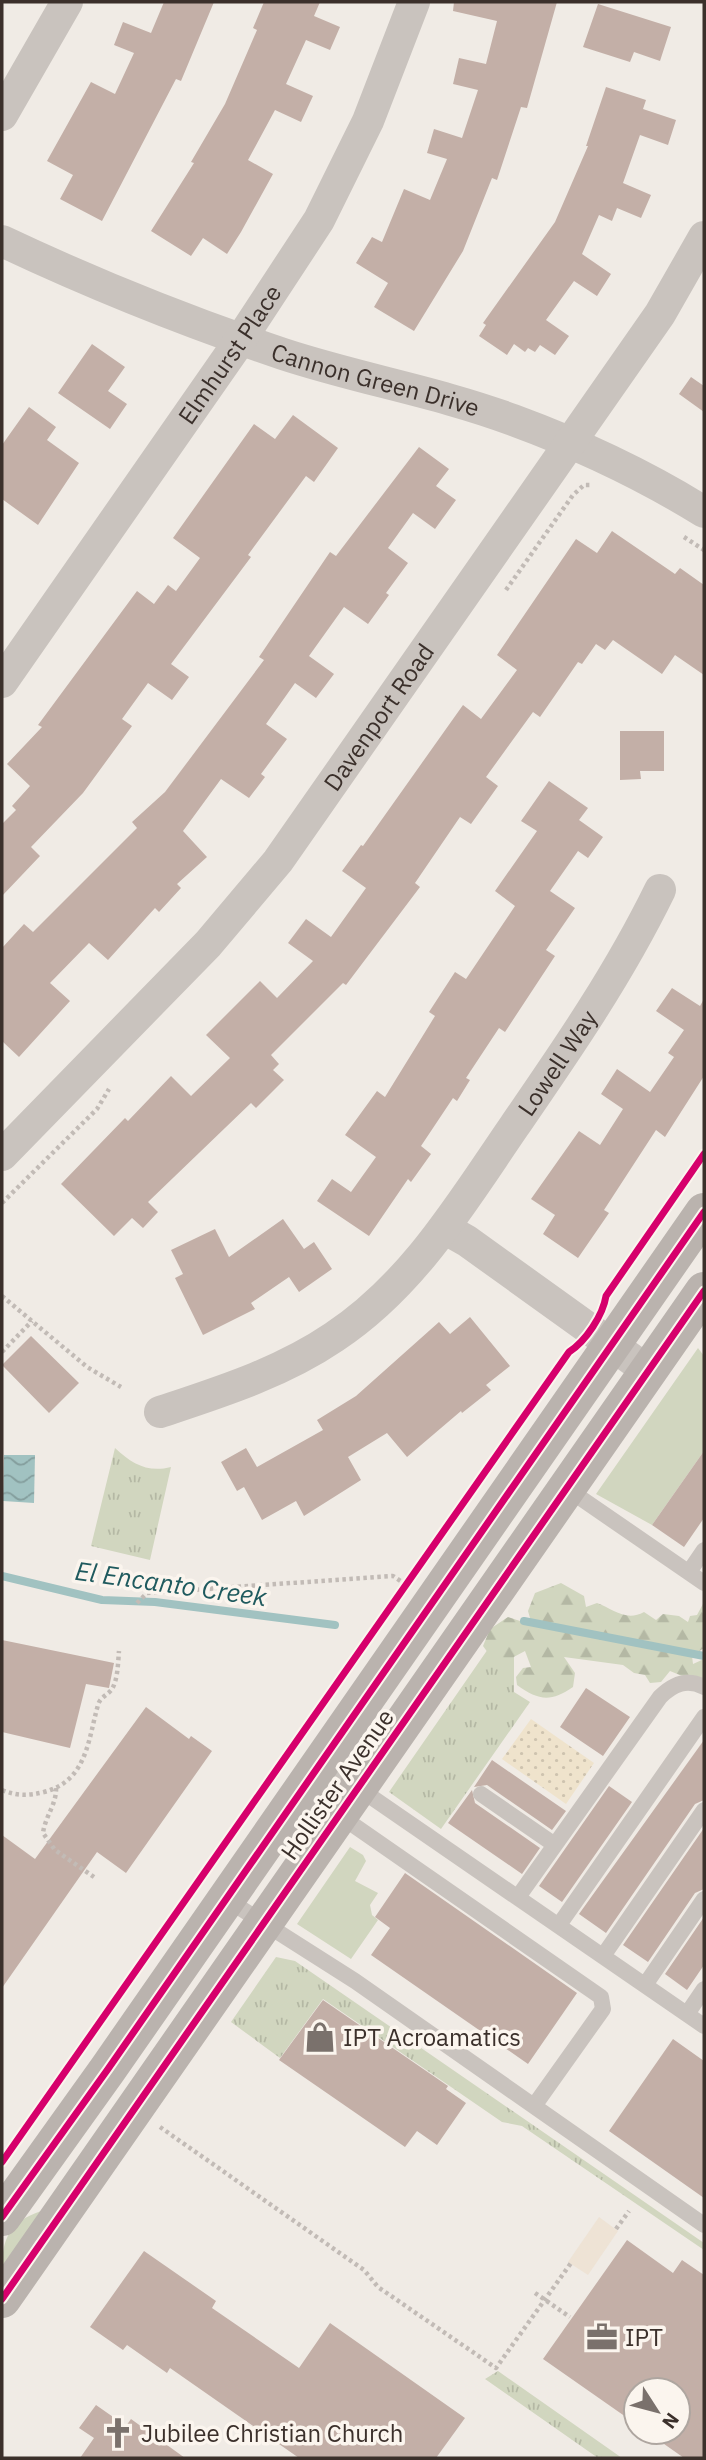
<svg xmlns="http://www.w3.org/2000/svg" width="706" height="2460" font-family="'IBM Plex Sans',sans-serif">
<defs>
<pattern id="grass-tufts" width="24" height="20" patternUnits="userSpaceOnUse" patternTransform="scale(1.75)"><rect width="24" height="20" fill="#d1d6bf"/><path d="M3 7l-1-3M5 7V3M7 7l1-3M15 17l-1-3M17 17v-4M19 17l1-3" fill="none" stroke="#b4b8a4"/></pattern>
<pattern id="forest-firs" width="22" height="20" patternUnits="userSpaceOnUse" patternTransform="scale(1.75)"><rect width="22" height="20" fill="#d1d6bf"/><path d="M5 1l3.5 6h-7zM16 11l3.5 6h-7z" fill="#b4b8a4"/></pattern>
<pattern id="sand-dots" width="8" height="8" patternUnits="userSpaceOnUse" patternTransform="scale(1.75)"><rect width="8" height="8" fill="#efe3cc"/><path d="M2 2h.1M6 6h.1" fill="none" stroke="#cec3af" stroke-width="1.8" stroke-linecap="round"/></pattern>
<pattern id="water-waves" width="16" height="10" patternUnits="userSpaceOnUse" patternTransform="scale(1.75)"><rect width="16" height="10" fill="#a1c2c1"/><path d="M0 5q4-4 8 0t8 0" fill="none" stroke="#849e9d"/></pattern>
</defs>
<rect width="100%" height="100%" fill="#f0ebe5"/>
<path fill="url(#grass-tufts)" d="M115,1448c17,16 33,25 56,19l-21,93 -59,-14z
M506,1623l8,5v64l16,10 -89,127 -52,-37z
M276,1957l19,4 409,282v7l-182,-124 -20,-4 -179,-123 -43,59 -49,-36z
M498,2371l124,87h-24l-113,-79z"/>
<path fill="url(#forest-firs)" d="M561,1583l23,13 2,11 11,-4c16,6 29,19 47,9l12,8 7,-6 16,2 9,6 2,-6 7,-1 7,-13v46l-12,8 1,8 11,-5v26l-34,-14 -9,11 -11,1 -5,-8 -11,-2 -11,-8 -59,-8 11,16 -2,14c-22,15 -34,14 -56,-2l-1,-8 7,-9 8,-1 -6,-16 -21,11 -13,-5 -8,-11 7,-17 18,-12 24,8 -4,-14 7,-18z"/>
<path fill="url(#sand-dots)" d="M531,1719l63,44 -28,41 -64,-45z"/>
<path fill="#d1d6bf" d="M698,1348l6,8v95l-52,74 -56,-31z
M350,1847l13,8 3,6 -11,20 23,12 -8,12 2,10 6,5 -27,39 -54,-35z
M41,2211l-39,59c0,-31 7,-48 39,-59z"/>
<path fill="#eee3d5" d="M599,2217l19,14 -30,44 -20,-13z"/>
<path fill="url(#water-waves)" d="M4,1455h31l-1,48 -31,-2z"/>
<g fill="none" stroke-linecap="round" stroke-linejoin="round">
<path stroke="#a1c2c1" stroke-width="8" d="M2,1576l100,24 53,2 180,23
M524,1621l180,35"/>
</g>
<path fill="#c3afa7" d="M164,2h50l-33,79 -5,-2 -74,142 -42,-22 13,-24 -26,-14 44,-79 24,12 19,-41 -20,-8 9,-23 28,11z
M264,2h56l-6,14 26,11 -10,23 -24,-10 -20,44 27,12 -12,26 -26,-12 -27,50 25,14 -32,58 -14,22 -24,-16 -12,18 -40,-25 43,-68 -3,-1 34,-58 32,-74 -4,-2z
M454,2h103l-30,106 -6,-1 -24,73 -5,-2 -29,73 -49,80 -40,-24 14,-24 -32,-20 16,-26 10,5 22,-53 26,11 17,-41 -20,-6 7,-24 28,9 16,-48 -25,-6 6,-26 27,6 11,-43 -44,-10z
M598,4l73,23 -11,34 -26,-9 -4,10 -47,-15z
M606,87l40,13 -3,9 33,11 -8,25 -28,-10 -17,48 28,12 -10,23 -24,-10 -5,13 -13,-6 -17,39 29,20 -14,22 -23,-15 -28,39 23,16 -14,19 -15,-10 -5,7 -7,-4 -3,4 -11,-8 -7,11 -28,-19 7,-11 -3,-2 72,-101 33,-76h-2z
M92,344l33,23 -17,24 19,13 -17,25 -52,-36z
M691,377l13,9v26l-25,-18z
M29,407l27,20 -9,13 32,23 -41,62 -36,-26v-54z
M293,415l45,33 -24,34 -8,-6 -58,79 3,2 -80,107 18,13 -17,23 -24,-17 -26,36 10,7 -49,67 -52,54 9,9 -38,40v-72l14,-14 -4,-4 18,-20 -23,-22 35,-37 -4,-2 99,-134 17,13 14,-19 8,6 24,-33 -27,-20 81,-114 21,15z
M419,447l30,22 -13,17 20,14 -21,29 -22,-16 -25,35 20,15 -22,30 3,2 -21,29 -24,-17 -35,49 25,18 -18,24 -21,-15 -29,41 21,15 -26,35 4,3 -16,21 -28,-19 -38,52 24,26 -30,27 4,4 -22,24 -4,-4 -47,52 -19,-17 -39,40 20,18 -51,56 -17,-16v-93l22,-24 9,8 104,-104 -5,-6 33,-30 99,-132 -5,-3 71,-105 6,4z
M612,531l63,43 5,-6 24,17v90l-29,-20 -13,19 -49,-34 -8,10 -9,-6 -14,20 -4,-2 -38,55 -7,-5 -47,65 12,9 -27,38 -11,-7 -45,66 5,4 -74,98 -3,-2 -72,72 8,9 -6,6 11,10 -28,28 -5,-5 -103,99 10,10 -15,16 -11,-10 -18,18 -53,-52 64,-66 3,3 43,-45 20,20 39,-38 -24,-23 54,-54 17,17 36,-37 -25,-18 18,-24 25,18 35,-49 -24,-17 19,-26 2,1 100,-141 18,14 36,-49 -20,-15 79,-116 21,14z
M620,731h44v40h-24l1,8 -21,1z
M549,781l39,27 -9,12 24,17 -15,21 -10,-7 -28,40 25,17 -29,42 9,6 -50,76 -6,-4 -33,50 4,2 -13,21 -4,-3 -32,48 10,8 -20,28 -3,-3 -39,57 -52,-35 15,-22 19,13 25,-35 -31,-22 32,-44 8,6 50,-81 -6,-4 26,-40 11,7 49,-73 -20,-15 42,-60 -16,-10z
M672,988l28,18 4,-7v77l-39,61 -9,-7 -52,80 5,3 -31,45 -35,-24 12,-19 -24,-16 48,-68 21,14 23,-36 -22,-15 16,-25 33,23 24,-35 -6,-4 16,-23 -28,-19z
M283,1219l21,30 10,-7 18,27 -33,23 -10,-15 -38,26 4,6 -52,26 -28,-57 8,-4 -12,-24 44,-21 14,28z
M470,1317l40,49 -24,19 5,5 -29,23 -1,-2 -54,46 -20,-24 -39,24 13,23 -57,36 -8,-15 -34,19 -18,-33 -7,4 -16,-29 25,-14 11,19 66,-37 -6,-10 39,-24 83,-74 11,12z
M31,1336l48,47 -30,30 -47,-48z
M704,1451v67l-20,29 -32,-22z
M2,1640l112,23 -5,25 -23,-4 -16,64 -68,-16z
M586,1688l44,29 -27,39 -43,-29z
M146,1707l43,32 2,-3 21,15 -86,122 -29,-21 -95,136v-153l33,24z
M704,1740v60l-9,4 -89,129 -27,-19z
M492,1760l74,51 -14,19 -65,-45 -13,2z
M609,1786l23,16 -70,100 -23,-16z
M472,1790l3,13 65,45 -18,26 -74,-51z
M704,1828v61l-9,4 -47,69 -25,-17z
M405,1873l172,120 -49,71 -157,-109 19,-27 -15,-11z
M704,1917v48l-17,25 -22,-16z
M323,2000l125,86 -2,3 20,14 -29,42 -20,-14 -12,16 -126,-87z
M673,2039l31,22v137l-95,-67z
M627,2240l46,33 9,-13 22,15v183h-20l-37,-26h31v-42h-42v34l-93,-65z
M144,2251l72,50 -4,7 87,60 31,-45 135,95 -29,40h-137l-129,-90 -3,5 -40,-28 -4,5 -33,-23z
M96,2405l30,21 5,-7 54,39h-105l14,-20 -15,-10z"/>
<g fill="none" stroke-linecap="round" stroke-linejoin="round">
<path stroke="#c2bbb6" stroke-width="4.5" stroke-dasharray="3.5 3.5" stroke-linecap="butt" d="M684,537l20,13
M506,590l67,-95 11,-10h7
M2,1203l95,-94 12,-20
M2,1296l85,71 34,20
M2,1352l30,-31
M137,1603l10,-10 246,-17 12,8
M56,1788c1,15 -11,29 -13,45l12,17 39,27
M2,1790c15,6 26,6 42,2 43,-11 44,-52 54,-87 2,-8 10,-10 14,-16 6,-10 6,-27 7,-38
M160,2127l204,143 14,17 118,81 75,-105
M616,2229l13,-18
M535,2293l35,24"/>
<path stroke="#c9c3be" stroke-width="16" d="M566,1488l138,95
M689,1572l15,-22
M322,1763l382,263
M303,1790l298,207 2,12 -69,97
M481,1794l74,51
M518,1897l142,-200c13,-13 27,-19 44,-10
M226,1899l129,82 349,244
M559,1925l145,-208
M603,1956l101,-146
M645,1985l59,-86
M687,2014l17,-25"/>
<g stroke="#c9c3be" stroke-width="32">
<path d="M2,115l65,-113"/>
<path id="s1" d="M2,241c91,43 186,81 281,113 76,25 155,38 230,66 68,25 130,54 191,92"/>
<path id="s2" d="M2,682l239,-343 78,-119 49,-99 46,-119"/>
<path id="s3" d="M2,1155l206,-211 70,-83 382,-547 44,-77"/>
<path d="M444,1228l23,13 181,130"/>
<path id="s4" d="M160,1412c60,-20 121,-39 174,-75 80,-53 128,-135 181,-212 53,-77 104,-151 145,-235"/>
</g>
<path stroke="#bab3ae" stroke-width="38" d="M2,2217l106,-148 596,-857
M2,2299l702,-1008"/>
<defs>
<path id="cycleway" d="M2,2162l567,-810c17,-11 34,-37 37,-56l98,-142
M2,2217l106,-148 596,-857
M2,2299l702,-1008"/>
</defs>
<use href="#cycleway" stroke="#fbf5ee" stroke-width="11"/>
<use href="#cycleway" stroke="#d6006c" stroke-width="7"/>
</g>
<defs>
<symbol id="shop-bare" viewBox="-9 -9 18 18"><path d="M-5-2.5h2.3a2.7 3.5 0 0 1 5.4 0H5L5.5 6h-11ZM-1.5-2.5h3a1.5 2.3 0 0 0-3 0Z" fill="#7a716c" stroke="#fbf5ee" stroke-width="2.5" paint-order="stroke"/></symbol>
<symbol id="office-bare" viewBox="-9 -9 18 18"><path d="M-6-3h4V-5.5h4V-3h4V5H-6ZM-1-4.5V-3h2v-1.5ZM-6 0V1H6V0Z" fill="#7a716c" stroke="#fbf5ee" stroke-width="2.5" paint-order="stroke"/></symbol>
<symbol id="church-bare" viewBox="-9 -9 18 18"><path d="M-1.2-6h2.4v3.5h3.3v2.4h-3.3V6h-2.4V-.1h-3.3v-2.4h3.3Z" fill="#7a716c" stroke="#fbf5ee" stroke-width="2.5" paint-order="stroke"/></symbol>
</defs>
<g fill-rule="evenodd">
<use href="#shop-bare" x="298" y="2015" width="44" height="44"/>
<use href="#office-bare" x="580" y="2315" width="44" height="44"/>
<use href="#church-bare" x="96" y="2411" width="44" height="44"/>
</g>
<g text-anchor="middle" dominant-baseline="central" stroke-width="7" stroke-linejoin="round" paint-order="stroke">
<g font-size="24" fill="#3b302b" stroke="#fbf5ee">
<text stroke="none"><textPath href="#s2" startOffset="399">Elmhurst Place</textPath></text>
<text stroke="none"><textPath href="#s1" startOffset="399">Cannon Green Drive</textPath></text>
<text stroke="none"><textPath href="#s3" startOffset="579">Davenport Road</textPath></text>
<text stroke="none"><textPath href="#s4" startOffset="546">Lowell Way</textPath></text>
<text transform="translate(337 1784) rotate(-55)">Hollister Avenue</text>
</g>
<g font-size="24" fill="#3b302b" stroke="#fbf5ee" text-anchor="start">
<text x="343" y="2037">IPT Acroamatics</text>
<text x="625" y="2337">IPT</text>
<text x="141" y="2433">Jubilee Christian Church</text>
</g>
<g font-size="26" font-style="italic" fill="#1f5a5e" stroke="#fbf5ee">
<text transform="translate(171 1583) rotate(8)">El Encanto Creek</text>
</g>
</g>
<rect width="706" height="2460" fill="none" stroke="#3b302b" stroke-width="7"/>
<g transform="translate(657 2411) rotate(126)"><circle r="33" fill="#fbf5ee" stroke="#aea6a0" stroke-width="2"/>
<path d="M0-5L12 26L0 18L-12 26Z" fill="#7a716c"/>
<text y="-10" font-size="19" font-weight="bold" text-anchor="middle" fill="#3b302b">N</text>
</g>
</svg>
